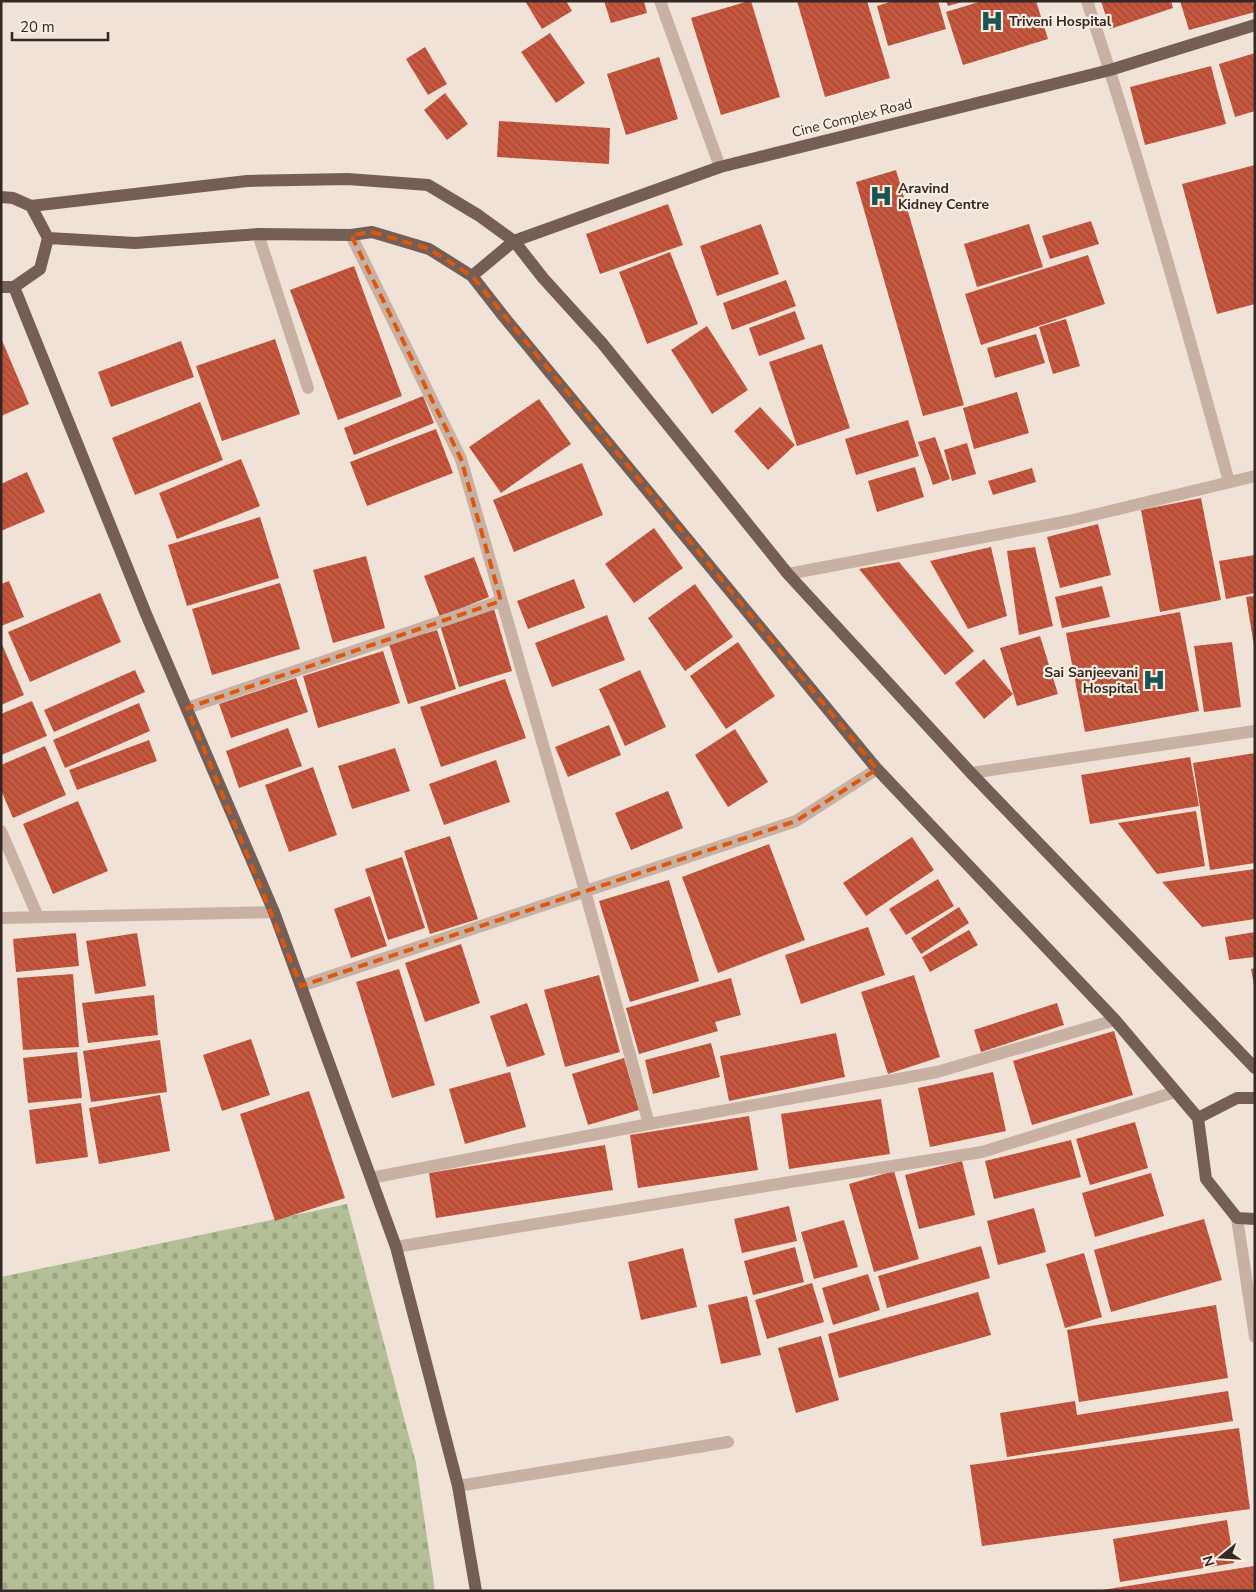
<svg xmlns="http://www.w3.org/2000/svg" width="1256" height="1592" font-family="'Nunito Sans',sans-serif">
<defs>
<pattern id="cemetery-stones" width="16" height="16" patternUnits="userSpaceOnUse" patternTransform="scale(1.25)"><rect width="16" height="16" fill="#b4bf97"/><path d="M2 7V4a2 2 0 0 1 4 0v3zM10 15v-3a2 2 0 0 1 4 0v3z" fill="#9ba482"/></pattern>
<pattern id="building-back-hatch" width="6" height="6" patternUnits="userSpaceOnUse" patternTransform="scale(1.25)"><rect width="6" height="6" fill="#c6573e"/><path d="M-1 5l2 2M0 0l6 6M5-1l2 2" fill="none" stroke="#a14834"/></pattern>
</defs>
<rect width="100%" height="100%" fill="#f0e2d6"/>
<path fill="url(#cemetery-stones)" d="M347,1204l69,259 19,128h-434v-314z"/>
<path fill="url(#building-back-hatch)" d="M525,1h41l6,10 -30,18z
M604,1h40l3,12 -36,10z
M749,1h2l29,96 -59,18 -30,-97z
M797,1h70l23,77 -65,19z
M893,1h45l8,28 -58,17 -11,-40z
M946,1h16v1l-14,4z
M982,1h54l12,38 -85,26 -17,-53z
M1101,1h70l2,7 -63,21z
M1180,1h73l2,11 -66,18z
M550,33l35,50 -29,20 -35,-51z
M425,47l22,37 -19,11 -22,-36z
M1255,53v58l-20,6 -16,-53z
M659,57l19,62 -52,16 -19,-61z
M1211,66l15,58 -81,21 -15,-58z
M445,93l23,31 -21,16 -23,-30z
M499,121l111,7 -1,36 -112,-7z
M1255,165v139l-38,10 -35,-130z
M896,170l68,235 -41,11 -67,-234z
M668,204l15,41 -83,29 -14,-40z
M1091,221l8,23 -49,15 -8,-23z
M761,224l18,50 -62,22 -17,-50z
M1029,224l14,43 -66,20 -13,-43z
M670,252l28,72 -51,20 -28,-72z
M1088,255l17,49 -124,41 -16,-51z
M354,266l48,130 -64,24 -48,-130z
M786,280l10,26 -64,24 -9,-27z
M795,311l10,28 -46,17 -10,-28z
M1066,319l14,47 -27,8 -14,-47z
M707,326l41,64 -36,24 -41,-64z
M1036,334l9,29 -50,15 -8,-30z
M1,338l28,66 -28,12z
M275,339l25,75 -78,27 -26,-75z
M181,341l13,36 -83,30 -13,-35z
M822,344l28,84 -53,18 -28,-84z
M1017,392l12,41 -55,16 -11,-41z
M423,396l11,27 -80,32 -10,-27z
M539,399l32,45 -70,49 -32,-46z
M200,402l23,58 -88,35 -23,-57z
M760,407l35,38 -27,25 -34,-39z
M908,420l11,36 -63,19 -11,-36z
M436,429l17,44 -86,33 -17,-44z
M935,437l15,42 -17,6 -15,-43z
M967,443l9,31 -24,7 -8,-31z
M241,459l19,47 -83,33 -18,-46z
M582,463l21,52 -89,37 -21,-52z
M915,467l9,30 -47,15 -9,-31z
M1032,468l4,14 -43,13 -5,-14z
M27,472l18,40 -44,19v-47z
M1201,498l20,102 -61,12 -19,-102z
M260,517l19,61 -92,28 -19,-61z
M1098,524l13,51 -51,13 -13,-51z
M654,528l29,40 -49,35 -29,-39z
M991,547l16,69 -39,13 -38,-68z
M1035,547l18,79 -34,9 -12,-84z
M1255,555v38l-29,6 -7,-38z
M366,556l19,72 -52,15 -20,-73z
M474,557l15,40 -49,20 -16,-41z
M899,562l75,89 -29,24 -86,-106z
M574,579l11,29 -57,21 -11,-28z
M9,581l15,36 -23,9v-42z
M280,583l20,66 -88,26 -20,-66z
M695,584l38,53 -48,34 -37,-53z
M1102,586l8,31 -48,11 -7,-31z
M100,593l21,49 -91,40 -22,-50z
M1255,596v49l-1,1 -8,-49z
M494,609l18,62 -53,16 -19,-62z
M1180,612l19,99 -114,21 -19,-99z
M607,615l18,45 -73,27 -17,-44z
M437,630l19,59 -48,15 -19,-60z
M1040,636l18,58 -41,12 -17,-58z
M1,642l23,53 -23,10z
M738,642l37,54 -49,33 -36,-53z
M1232,642l9,65 -37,5 -10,-66z
M383,651l17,52 -82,25 -15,-52z
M984,659l29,35 -29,25 -29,-36z
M135,670l10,22 -91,40 -10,-22z
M640,670l26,57 -41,19 -26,-57z
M296,678l12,34 -77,26 -12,-34z
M505,679l21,59 -85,29 -21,-60z
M32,701l15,35 -46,19v-41z
M139,703l11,28 -85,37 -12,-28z
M609,725l12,30 -53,22 -13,-30z
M288,728l14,38 -63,22 -13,-37z
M735,729l33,53 -40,25 -33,-52z
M149,740l8,21 -80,29 -8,-20z
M45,746l21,49 -53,23 -12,-28v-25z
M395,748l15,43 -58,18 -14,-43z
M1255,753v110l-45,7 -17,-107z
M1190,757l9,49 -109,18 -9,-49z
M496,760l14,42 -66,23 -15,-41z
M313,767l24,68 -48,17 -24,-67z
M668,791l15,37 -52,22 -16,-37z
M78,801l30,70 -55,23 -30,-70z
M1196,811l9,55 -48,8 -39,-51z
M450,836l28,83 -48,15 -26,-83z
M912,837l22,33 -68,46 -23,-33z
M769,844l36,96 -87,33 -36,-96z
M402,857l23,71 -37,12 -23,-71z
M1255,869v50l-53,8 -40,-45z
M938,879l16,27 -48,29 -17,-26z
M669,880l30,101 -69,21 -31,-101z
M370,896l17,50 -36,12 -17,-49z
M959,907l10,16 -48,31 -10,-16z
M868,927l17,48 -84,29 -16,-49z
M969,930l9,15 -48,27 -8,-15z
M1255,932v25l-26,3 -4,-23z
M76,933l3,33 -63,6 -3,-33z
M137,933l9,53 -51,8 -9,-53z
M461,944l19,59 -55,19 -20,-59z
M1255,968v17h-1l-3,-16z
M399,969l36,116 -43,13 -36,-116z
M73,974l6,73 -56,3 -6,-72z
M599,975l21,77 -55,15 -21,-77z
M914,975l26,82 -52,17 -27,-82z
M731,978l10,37 -26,7 3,9 -79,23 -13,-46z
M154,995l4,40 -70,8 -6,-40z
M527,1003l18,52 -38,12 -17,-51z
M1057,1003l7,22 -83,27 -7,-22z
M1114,1031l19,64 -101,30 -19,-64z
M836,1033l9,44 -116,24 -9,-45z
M251,1039l19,56 -48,16 -19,-56z
M160,1040l7,52 -76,10 -8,-51z
M711,1043l9,34 -67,17 -8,-34z
M77,1052l5,46 -54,5 -5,-45z
M624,1058l15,52 -51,15 -16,-51z
M510,1072l16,55 -61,17 -16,-55z
M993,1072l13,59 -76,16 -12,-59z
M309,1091l36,107 -70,23 -35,-107z
M160,1095l10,56 -71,13 -10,-56z
M881,1099l9,55 -101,15 -8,-55z
M81,1103l7,54 -52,7 -7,-54z
M749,1116l9,54 -120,18 -8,-53z
M1135,1122l13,46 -58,17 -14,-46z
M1071,1140l10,37 -87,22 -9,-38z
M605,1145l8,45 -177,28 -7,-45z
M962,1161l13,54 -56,14 -14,-54z
M894,1171l25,88 -45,13 -25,-88z
M1151,1173l13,43 -69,21 -13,-44z
M789,1206l8,35 -55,12 -8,-34z
M1034,1208l12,44 -48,13 -11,-44z
M1204,1219l18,61 -111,32 -17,-62z
M844,1220l14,47 -44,12 -13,-47z
M981,1246l9,32 -103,30 -9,-32z
M795,1247l9,35 -51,13 -9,-34z
M683,1248l14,59 -56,13 -13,-58z
M1084,1253l18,64 -37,11 -19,-64z
M868,1274l12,36 -47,15 -11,-37z
M812,1283l12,39 -57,17 -12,-39z
M978,1292l13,43 -152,43 -11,-44z
M747,1296l14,59 -40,9 -13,-59z
M1216,1305l12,73 -149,24 -12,-72z
M821,1336l18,64 -43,13 -18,-65z
M1228,1391l5,30 -226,36 -7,-44 75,-12 2,14z
M1239,1428l11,81 -268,37 -12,-81z
M1227,1520l7,43 -114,19 -7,-43z
M1254,1566l1,25h-153v-1z"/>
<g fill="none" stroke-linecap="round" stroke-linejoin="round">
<path stroke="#c8b1a3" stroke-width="12" d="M660,1l60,166
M1087,1c53,159 98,320 142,481
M258,234l50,154
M351,235l110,224 124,432 64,233
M788,574l281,-53 186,-45
M187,708l314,-107
M971,773l284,-42
M1,831l37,86
M1,918l273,-6
M301,986l495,-165 81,-52
M371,1178l278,-54 288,-52 178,-52
M1237,1218l18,119
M396,1247l388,-64 198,-31 193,-60
M458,1486l270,-44"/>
<path stroke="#755e56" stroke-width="12" d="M1,197l12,1 18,8 17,32 -8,31 -26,18h-13
M31,206l216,-25 101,-2 80,6 50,30 36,26 29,37 59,65 186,231 183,199 284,295
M48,238l87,5 123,-9 93,1 21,-3 57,17 43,27 32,41 373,452 238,251 83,98 8,61 31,39 18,1
M472,276l42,-35 206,-74 390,-97 145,-45
M14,287l132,327 128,298 122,335 62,239 18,105
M1198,1118l39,-20h18"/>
</g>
<path fill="none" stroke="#df570d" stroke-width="4" stroke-dasharray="10 6" stroke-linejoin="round" d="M372,232l57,17 43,27 405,493 -81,52 -495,165 -114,-278 314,-107 -40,-142 -110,-224z"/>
<defs>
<symbol id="hospital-bare" viewBox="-9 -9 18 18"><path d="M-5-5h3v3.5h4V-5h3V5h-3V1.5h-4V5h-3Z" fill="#1b5454" stroke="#f9ede2" stroke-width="2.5" paint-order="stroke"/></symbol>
</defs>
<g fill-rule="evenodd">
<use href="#hospital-bare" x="976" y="5" width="32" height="32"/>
<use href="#hospital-bare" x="865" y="180" width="32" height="32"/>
<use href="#hospital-bare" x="1138" y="664" width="32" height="32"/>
</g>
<g text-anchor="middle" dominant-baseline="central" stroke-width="4.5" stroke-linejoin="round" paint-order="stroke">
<g font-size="14" font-weight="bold" fill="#332825" stroke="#f9ede2" text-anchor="start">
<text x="1009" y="21">Triveni Hospital</text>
<text x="898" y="188">Aravind<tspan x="898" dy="16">Kidney Centre</tspan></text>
<text x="1138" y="672" text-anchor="end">Sai Sanjeevani<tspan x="1138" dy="16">Hospital</tspan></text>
</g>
<g font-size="14" fill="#332825" stroke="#f9ede2">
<text transform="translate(852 118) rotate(-14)">Cine Complex Road</text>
</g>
</g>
<rect width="1256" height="1592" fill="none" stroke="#332825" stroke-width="5"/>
<g transform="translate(1221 1557) rotate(252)" stroke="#f9ede2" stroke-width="4" paint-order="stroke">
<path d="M0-4L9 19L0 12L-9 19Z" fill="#332825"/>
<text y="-8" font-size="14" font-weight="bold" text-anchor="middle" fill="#332825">N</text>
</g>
<path d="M12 32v8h96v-8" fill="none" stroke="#332825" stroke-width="2.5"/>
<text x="20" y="32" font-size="15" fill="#332825" stroke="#f9ede2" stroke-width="4" paint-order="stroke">20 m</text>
</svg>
